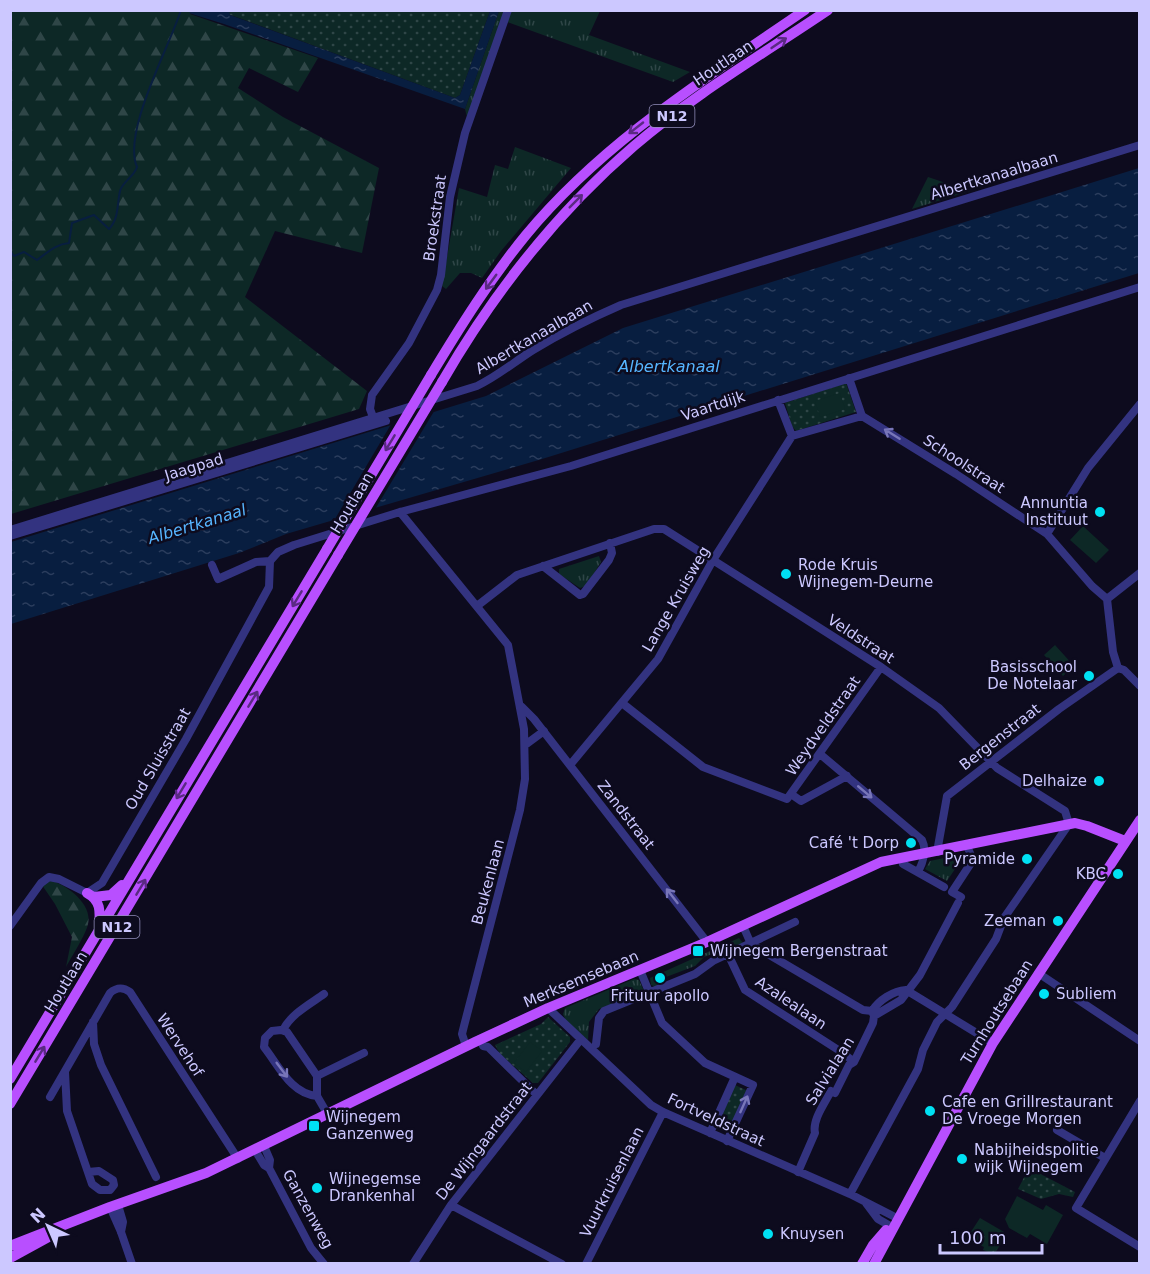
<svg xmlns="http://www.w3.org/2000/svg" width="1150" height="1274" font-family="'DejaVu Sans',sans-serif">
<defs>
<pattern id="grass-tufts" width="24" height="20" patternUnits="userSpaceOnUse" patternTransform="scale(1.5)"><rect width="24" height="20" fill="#0d2826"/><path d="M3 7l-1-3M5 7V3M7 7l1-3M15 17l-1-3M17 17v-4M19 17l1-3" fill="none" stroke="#2f4647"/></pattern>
<pattern id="forest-firs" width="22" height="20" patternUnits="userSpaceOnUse" patternTransform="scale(1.5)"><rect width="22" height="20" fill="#0d2826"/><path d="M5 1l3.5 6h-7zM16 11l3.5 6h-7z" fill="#2f4647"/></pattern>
<pattern id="park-dots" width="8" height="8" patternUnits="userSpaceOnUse" patternTransform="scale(1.5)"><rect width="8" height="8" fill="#0d2826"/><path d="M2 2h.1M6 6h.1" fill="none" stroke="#2f4647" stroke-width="1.8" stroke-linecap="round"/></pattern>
<pattern id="water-ripples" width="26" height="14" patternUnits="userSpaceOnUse" patternTransform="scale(1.5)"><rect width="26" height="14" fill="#081e40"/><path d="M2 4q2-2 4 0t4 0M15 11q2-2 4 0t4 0" fill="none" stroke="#2b3d5d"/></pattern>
</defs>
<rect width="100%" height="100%" fill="#0d0b1e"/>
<path fill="url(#grass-tufts)" d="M499,11h101l-11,24 101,37 -17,10 -166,-60 -37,107 -5,-20z
M515,147l56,21 -70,83 -19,27 -11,-5h-11l-14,16 -4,-3 17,-98 28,9 8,-32 13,4z
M928,177l42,14 -58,18z
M599,556l2,6 -15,24 -6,2 -21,-14v-5z
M959,855l4,2 -16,24 -22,-12 5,-8z
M739,938l4,5 -39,14 -9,9 -29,11 -2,6 -8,4 -5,-2 -1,-7z
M634,979l5,1 5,11 -45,18 -10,13 -1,18 -22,-19 -3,-7 2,-6z
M980,1218l24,14 -3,12 -7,10 -11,-4 1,-3 -17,-9z"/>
<path fill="url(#forest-firs)" d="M11,11h181l-2,3 128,44 -20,34 -49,-24 -11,20 45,29 96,51 -17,85 -87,-22 -30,66 122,94 -8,18 -348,105z
M49,880c17,4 44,24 39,44 -2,10 -16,32 -22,43l6,-30 -17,-33 -13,-19z"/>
<path fill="url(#park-dots)" d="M229,10l261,1 -30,84 -5,3 -227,-84z
M846,383l10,29 -60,19 -4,-5 -7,-23z
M548,1017l22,20v5l-32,41h-5l-33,-29 -5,-9 46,-21z
M735,1085l13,6 -19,40 -14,-5z
M1029,1168l46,24 -2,5 -14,-3 -18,5 -23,-10z"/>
<path fill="#0d2826" d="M840,393l5,16 -25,8 -5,-16z
M1083,526l26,24 -13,13 -26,-23z
M1055,645l19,21 -11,10 -19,-21z
M530,1042l12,9 -16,21 -12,-9z
M1017,1196l26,14 3,-5 17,10 -16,29 -17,-10 -3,4 -18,-10 -4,-9z"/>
<path fill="url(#water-ripples)" d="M192,11h37l1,4 225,83 5,-3 30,-84h9l-34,98 -241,-85 -35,-11z
M1139,168v105l-597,186 -256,75 -47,19 -228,71v-82l475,-146 137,-68z"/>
<path fill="#0d0b1e" d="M436,408l-62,103 -42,13 61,-103z"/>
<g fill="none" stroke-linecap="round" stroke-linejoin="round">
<path stroke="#081e40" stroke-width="2" d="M10,251l4,5 10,-4 13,8c11,-8 19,-16 32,-17l3,-20 22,-8 15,14c10,-10 8,-25 11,-38 2,-9 14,-14 17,-24 -15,-35 32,-119 44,-157"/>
<path stroke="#333380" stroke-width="8" d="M849,378l13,38 94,58 91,60 45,52 15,13 6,53 5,16 6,2 16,16
M778,400l14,36
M373,417l-3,-8 2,-14 37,-52 28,-53 4,-15 9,-78 15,-64 43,-123
M400,512l108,133 16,84 1,50 -5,31 -56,216 -2,8 4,12
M10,530l467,-144c21,-10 37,-24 56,-36 28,-17 58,-32 88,-45l519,-160
M1047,534l41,-66 52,-64
M10,536l376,-115
M212,565l6,14 38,-17 14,-1
M543,566l37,29 3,-1 26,-34 3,-7 -2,-10
M1107,599l33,-26
M477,606l40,-31 137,-46h10l217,138 58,41 58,60 68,43 4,13 -65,94 -8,21 -44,68 -15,15 -14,28 -5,19 -68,125
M622,703l81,64 84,32 94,-132
M522,707l12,12 173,223
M525,745l19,-14
M820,754l102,86c5,10 1,23 -4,32
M570,765l88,-106 55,-99 79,-124 70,-20
M791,794l10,7 46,-25
M937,852l10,-56 112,-87 59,-41
M903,864l41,23
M961,897l-9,-5 21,-32 -6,-14
M10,926l31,-43 8,-6 10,2 28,14 15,-10 84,-144 83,-152 1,-26 8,-9 16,-7 106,-33 171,-46 569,-179
M743,926l8,18 112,66 9,1 2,5 27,-16 19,-25 38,-72
M728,954l17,36 98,63 11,9
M640,970l22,53 43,40 48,22 -26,56
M1038,973l102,68
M548,1008l103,97 12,7 187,82 47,24
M872,1011c7,-11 21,-20 34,-21l87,53
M93,1022l1,22 7,21 55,112
M283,1030c8,-16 27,-26 41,-36
M480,1039l3,7 5,1 49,48
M596,1044l3,-26 5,-7 91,-37 18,-13 82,-39
M65,1072l2,39 25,73 8,6h10l4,-5 -1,-5 -14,-9 -11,1
M317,1076l47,-23
M317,1096c-26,-2 -38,-30 -53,-49l1,-9 7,-7 9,-1 6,2 30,44v20l11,19
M50,1097l60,-104c7,-6 13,-6 20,-1l108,167
M1140,1101l-64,107 64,39
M1057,1130l48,28
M710,1133l25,-56
M264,1146l6,14 -1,8
M255,1150l9,15 5,3 42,80 13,16
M798,1172l17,-39c-3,-13 10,-30 16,-42l4,2 14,-28 5,-3 19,-39 1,-7
M866,1203l12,16 14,8
M118,1205l5,17 -2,10
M451,1205l111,59
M110,1207l11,25 11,32
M413,1264l38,-59 130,-166
M586,1264l77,-152"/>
<path stroke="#b84fff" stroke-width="10" d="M431,375c29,-48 59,-96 95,-140 77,-93 180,-157 279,-225
M442,382c52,-90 113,-168 192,-236 59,-51 129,-92 194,-136
M87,893c15,8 13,20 12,35
M94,897l17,-2 11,-10
M10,1079l317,-530
M10,1104l328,-549
M10,1246l100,-39 96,-34 269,-131 73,-34 159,-66 174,-80 194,-39 12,3 38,15
M10,1258l42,-23
M862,1264l11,-19 13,-15
M874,1264l119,-221 147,-223"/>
<path stroke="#b84fff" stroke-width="10" d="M327,549l104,-174
M338,555l104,-173"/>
</g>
<defs><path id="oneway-shaft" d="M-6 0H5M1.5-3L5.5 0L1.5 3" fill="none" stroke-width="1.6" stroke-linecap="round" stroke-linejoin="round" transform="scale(1.5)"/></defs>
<g stroke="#5a2a83">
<use href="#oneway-shaft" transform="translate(779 43) rotate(-34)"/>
<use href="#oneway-shaft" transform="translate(636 128) rotate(142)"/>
<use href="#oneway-shaft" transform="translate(576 201) rotate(-45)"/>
<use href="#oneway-shaft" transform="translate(491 282) rotate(126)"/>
<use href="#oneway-shaft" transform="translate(390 443) rotate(121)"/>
<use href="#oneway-shaft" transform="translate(297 599) rotate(121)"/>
<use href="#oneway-shaft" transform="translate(253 699) rotate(-59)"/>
<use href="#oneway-shaft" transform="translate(181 791) rotate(121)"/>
<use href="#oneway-shaft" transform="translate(141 887) rotate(-59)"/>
<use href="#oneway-shaft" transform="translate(40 1054) rotate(-59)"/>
</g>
<g stroke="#7876b9">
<use href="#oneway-shaft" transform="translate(892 434) rotate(-148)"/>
<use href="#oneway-shaft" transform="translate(865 792) rotate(40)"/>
<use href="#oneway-shaft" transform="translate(672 896) rotate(-128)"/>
<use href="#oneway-shaft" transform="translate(282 1070) rotate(53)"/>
<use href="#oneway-shaft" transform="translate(744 1104) rotate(-66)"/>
</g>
<g fill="#00e1f3" stroke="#0d0b1e" stroke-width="2">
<circle cx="1100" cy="512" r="6"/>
<circle cx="786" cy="574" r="6"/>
<circle cx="1089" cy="676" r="6"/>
<circle cx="1099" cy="781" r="6"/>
<circle cx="911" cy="843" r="6"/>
<circle cx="1027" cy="859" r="6"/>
<circle cx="1118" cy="874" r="6"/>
<circle cx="1058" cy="921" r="6"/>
<rect x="692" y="945" width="12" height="12" rx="3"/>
<circle cx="660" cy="978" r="6"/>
<circle cx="1044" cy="994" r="6"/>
<circle cx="930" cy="1111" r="6"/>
<rect x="308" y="1120" width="12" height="12" rx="3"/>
<circle cx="962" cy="1159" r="6"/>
<circle cx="317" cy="1188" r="6"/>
<circle cx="768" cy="1234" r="6"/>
</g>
<g text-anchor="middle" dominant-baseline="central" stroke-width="5" stroke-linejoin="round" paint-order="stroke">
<g fill="#0d0b1e" stroke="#938fbc" stroke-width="1.5">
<rect x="649.5" y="105" width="45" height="22" rx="4.5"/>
<rect x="94.5" y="916" width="45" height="22" rx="4.5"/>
</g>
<g font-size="14" font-weight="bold" fill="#ccc8ff">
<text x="672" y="116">N12</text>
<text x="117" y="927">N12</text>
</g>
<g font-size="15" fill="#ccc8ff" stroke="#0d0b1e">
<text transform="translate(723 63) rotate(-34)">Houtlaan</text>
<text transform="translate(994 176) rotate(-17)">Albertkanaalbaan</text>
<text transform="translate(435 218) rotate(-82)">Broekstraat</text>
<text transform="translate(534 337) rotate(-30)">Albertkanaalbaan</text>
<text transform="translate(713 406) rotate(-18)">Vaartdijk</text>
<text transform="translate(964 464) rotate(33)">Schoolstraat</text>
<text transform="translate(194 467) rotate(-17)">Jaagpad</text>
<text transform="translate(352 503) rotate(-59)">Houtlaan</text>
<text transform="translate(676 599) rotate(-60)">Lange Kruisweg</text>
<text transform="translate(861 639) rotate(33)">Veldstraat</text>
<text transform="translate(823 726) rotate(-55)">Weydveldstraat</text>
<text transform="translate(1000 737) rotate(-38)">Bergenstraat</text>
<text transform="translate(158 759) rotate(-60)">Oud Sluisstraat</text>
<text transform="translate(626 815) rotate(52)">Zandstraat</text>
<text transform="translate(488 882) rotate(-75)">Beukenlaan</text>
<text transform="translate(581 979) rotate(-23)">Merksemsebaan</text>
<text transform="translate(66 982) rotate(-59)">Houtlaan</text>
<text transform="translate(791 1003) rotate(34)">Azalealaan</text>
<text transform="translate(997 1012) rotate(-58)">Turnhoutsebaan</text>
<text transform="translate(180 1045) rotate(57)">Wervehof</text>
<text transform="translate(830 1071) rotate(-58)">Salvialaan</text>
<text transform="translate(716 1120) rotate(25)">Fortveldstraat</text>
<text transform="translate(484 1141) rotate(-52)">De Wijngaardstraat</text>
<text transform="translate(612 1182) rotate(-63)">Vuurkruisenlaan</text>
<text transform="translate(308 1209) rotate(61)">Ganzenweg</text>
</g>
<g font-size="15" fill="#ccc8ff" stroke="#0d0b1e" text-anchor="start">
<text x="1088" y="503" text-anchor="end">Annuntia<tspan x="1088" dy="17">Instituut</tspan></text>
<text x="798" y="565">Rode Kruis<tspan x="798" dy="17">Wijnegem-Deurne</tspan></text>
<text x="1077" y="667" text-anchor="end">Basisschool<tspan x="1077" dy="17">De Notelaar</tspan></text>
<text x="1087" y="781" text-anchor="end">Delhaize</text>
<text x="899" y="843" text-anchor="end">Café 't Dorp</text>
<text x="1015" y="859" text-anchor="end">Pyramide</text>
<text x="1106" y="874" text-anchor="end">KBC</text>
<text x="1046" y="921" text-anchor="end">Zeeman</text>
<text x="710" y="951">Wijnegem Bergenstraat</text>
<text x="1056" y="994">Subliem</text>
<text x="660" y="996" text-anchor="middle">Frituur apollo</text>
<text x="942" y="1102">Cafe en Grillrestaurant<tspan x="942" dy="17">De Vroege Morgen</tspan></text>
<text x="326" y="1117">Wijnegem<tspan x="326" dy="17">Ganzenweg</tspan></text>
<text x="974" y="1150">Nabijheidspolitie<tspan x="974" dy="17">wijk Wijnegem</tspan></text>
<text x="329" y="1179">Wijnegemse<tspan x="329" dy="17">Drankenhal</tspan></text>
<text x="780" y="1234">Knuysen</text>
</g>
<g font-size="16" font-style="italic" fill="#56b5ff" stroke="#0d0b1e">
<text x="669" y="366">Albertkanaal</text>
<text transform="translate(197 524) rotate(-17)">Albertkanaal</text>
</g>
</g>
<rect width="1150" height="1274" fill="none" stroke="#ccc8ff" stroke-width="24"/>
<g transform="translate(48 1226) rotate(316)" stroke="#0d0b1e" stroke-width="4.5" paint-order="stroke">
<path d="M0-4.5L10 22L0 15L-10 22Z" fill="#ccc8ff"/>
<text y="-9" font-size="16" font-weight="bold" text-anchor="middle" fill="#ccc8ff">N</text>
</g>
<path d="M940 1244v9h102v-9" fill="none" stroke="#ccc8ff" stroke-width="3"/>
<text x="949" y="1244" font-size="18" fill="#ccc8ff" stroke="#0d0b1e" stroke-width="4.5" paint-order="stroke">100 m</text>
</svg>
